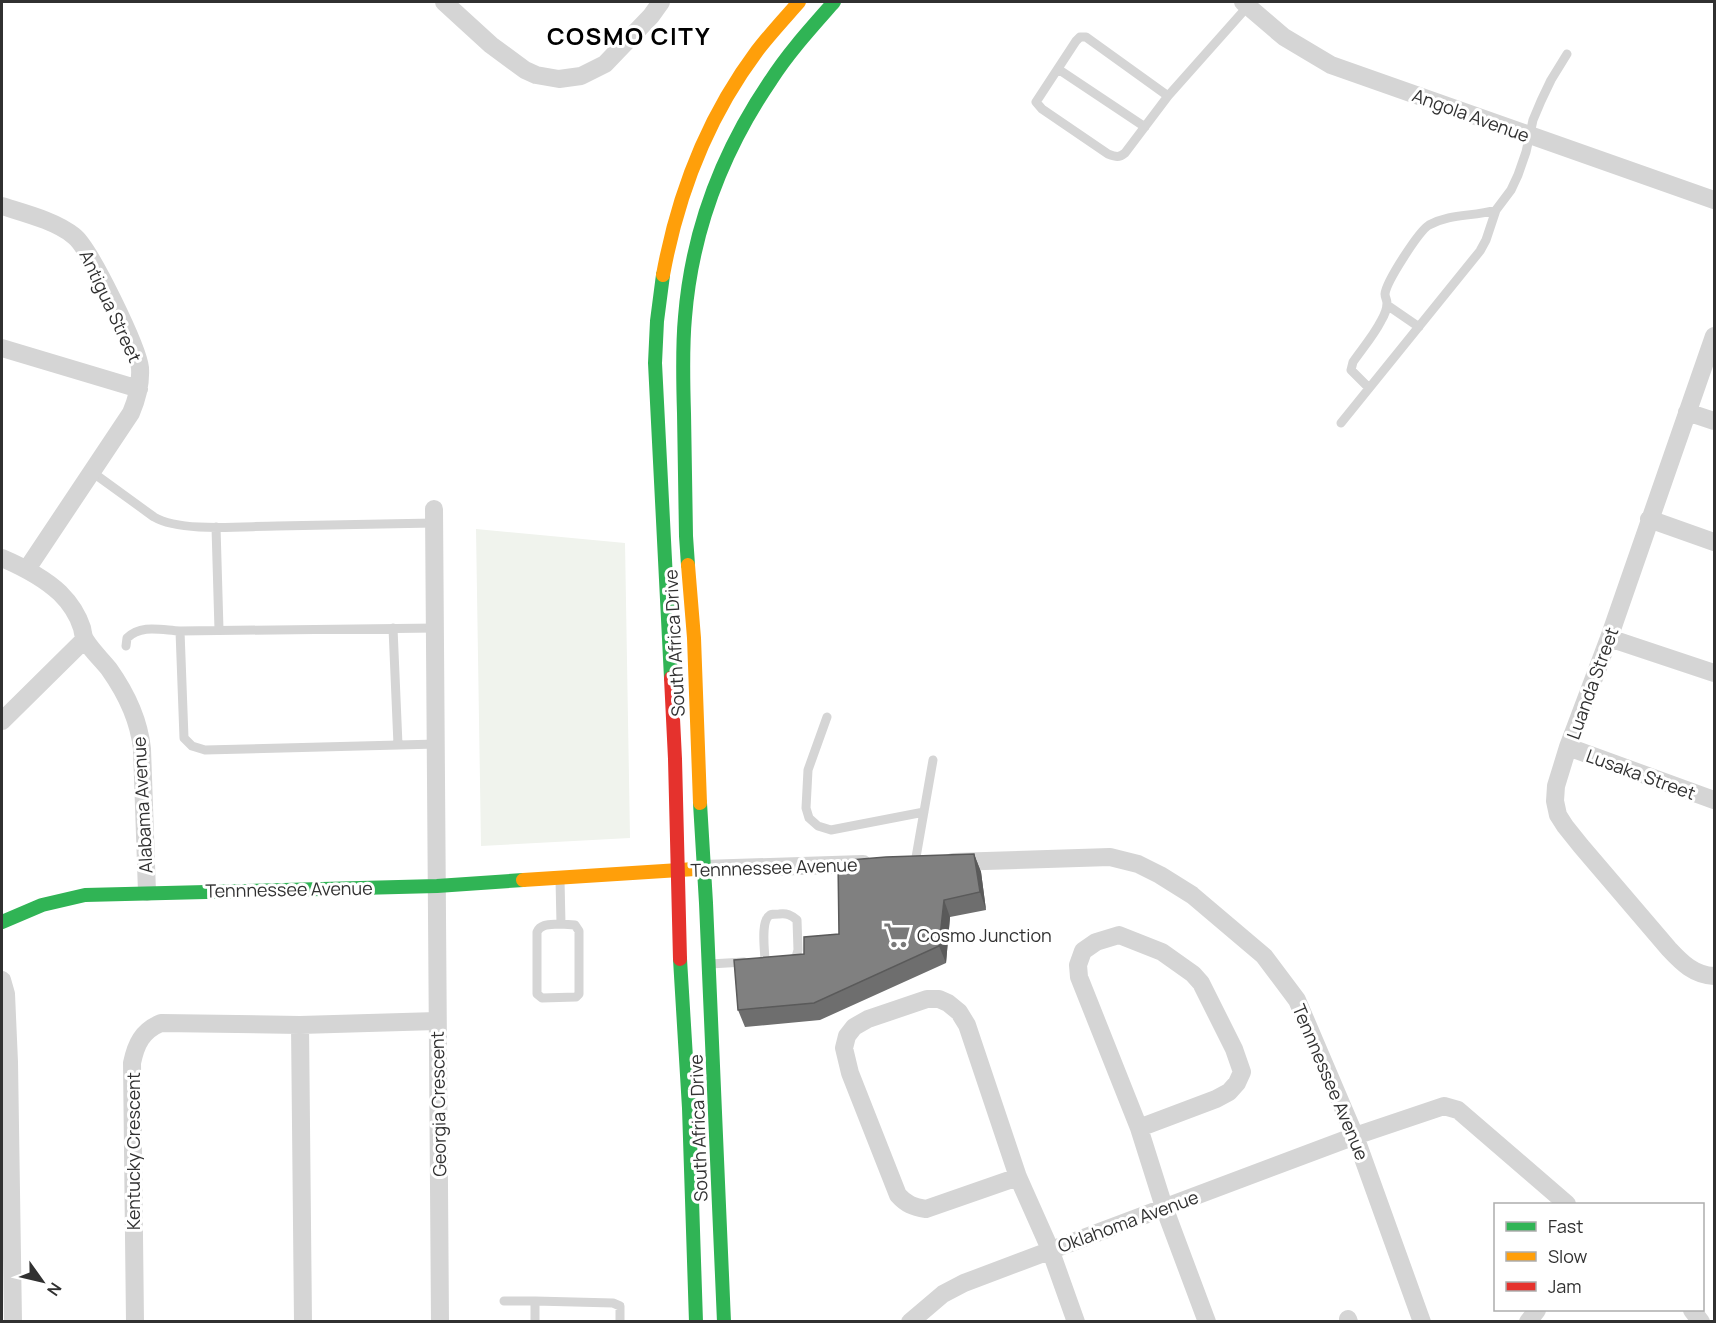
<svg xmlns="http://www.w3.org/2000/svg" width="1716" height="1323" font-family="Manrope,sans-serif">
<rect width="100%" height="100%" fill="#fff"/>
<path fill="#f0f3ed" d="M476,529l149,14 5,295 -149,8z"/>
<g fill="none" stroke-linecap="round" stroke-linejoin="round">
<path stroke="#d5d5d5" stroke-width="9" d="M1058,69l87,58
M1168,96l-82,-59h-6l-4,4 -40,61 6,7 66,45c8,3 11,4 17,-1l43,-57 80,-90
M1387,305l32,22
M1369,388l-18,-18 2,-8c9,-13 21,-27 28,-41 3,-5 6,-13 6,-18 0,-3 -2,-6 -2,-9 1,-12 34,-63 44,-69 22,-12 43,-8 67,-15
M1341,423l139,-172 6,-11 10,-30 15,-20 7,-15 8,-23 7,-32 8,-19 10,-21 16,-26
M92,472l62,45c27,16 91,9 123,9 52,-1 105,-2 157,-3
M216,527l3,103
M393,628l5,117
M180,631l4,107 8,8 13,4 232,-6
M126,646l1,-8c14,-14 34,-8 53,-7l256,-3
M827,717l-19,53 -2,38 3,10 9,8 13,4 93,-18
M915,863l18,-103
M560,879l1,45
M561,924l14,1 4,6v63l-3,3 -34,1 -5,-4v-62c4,-9 14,-7 24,-8z
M765,962c0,-11 -5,-41 5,-47 2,-1 7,-1 9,-1 8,-1 12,1 18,6l1,30 -2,7 -8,4
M710,964l34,-2
M504,1301h31
M535,1322v-21l78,2 7,3v16"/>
<path stroke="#d5d5d5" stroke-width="18" d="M444,2l47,43 34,25 11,5 23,4 22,-3 24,-12 46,-48 10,-14
M1243,2l41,35 47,28 383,135
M2,206c22,7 54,15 72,30 16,12 64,112 66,132 1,16 -3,31 -9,45l-104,156
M1714,336l-105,302 -41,109 -12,39 -1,15 3,14 7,11 16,20 88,103c13,14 25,26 45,27
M2,348l137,41
M1687,412l27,9
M434,509l6,813
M1649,519l65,23
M2,558c21,9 41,19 58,35 10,10 18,22 22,35 1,4 1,9 4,13 6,10 16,19 23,28 17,24 30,51 33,80l5,143
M1609,638l105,35
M2,721l82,-81
M1568,747l146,53
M953,862l157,-5 28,7 22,11 32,20 72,61 33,44 58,136 67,186
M703,869l160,-5
M2,980l4,14 3,68 4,260
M300,1025l3,297
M1139,1128l77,-29 13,-7 8,-9 5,-11 -8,-23 -33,-66 -8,-9 -31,-22 -43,-17 -23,7 -13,9 -5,14 1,12 60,151 25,79 43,115
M1018,1177l-92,32c-13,-2 -20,-5 -28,-14l-48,-122 -6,-25 3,-12 7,-9 14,-8 59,-20h12l9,4 11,9 8,13 51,152 32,72 26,73
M1692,1310l9,12
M1348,1319l1,3
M135,1322l-3,-259c4,-19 10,-32 29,-40l139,2 137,-4
M910,1322l33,-28 21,-11 391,-147 89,-30 14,4 109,94
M1528,1322l9,-12"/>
<path stroke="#30b455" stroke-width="14" d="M663,275l-6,46 -2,42 16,315
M688,565l-2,-29c-1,-41 -1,-82 -2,-123 -1,-32 -2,-64 1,-96 7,-87 37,-165 86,-237 18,-28 41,-53 63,-78
M700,803l6,100 18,419
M2,922l40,-17 43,-10 352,-9 86,-6
M680,959l9,149 7,214"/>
<path stroke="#ff9f0a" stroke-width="14" d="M663,275c15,-82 44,-157 94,-224 13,-17 28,-33 42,-49
M688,565l6,73 6,165
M523,880l172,-11"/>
<path stroke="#e5322d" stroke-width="14" d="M671,678l4,81 5,200"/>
</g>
<path fill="#6e6e6e" d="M974,854l7,18 5,38 -36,7 -4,46 -126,57 -75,7 -7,-17 66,-56z"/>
<path fill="#5a5a5a" d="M974,854l7,18 5,38 -6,-18z
M944,900l6,17 -4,46 -7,-17z"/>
<path fill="#808080" stroke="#5a5a5a" stroke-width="1.5" d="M974,854l6,38 -36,8 -5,46 -125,57 -76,7 -4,-50 70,-6v-17l35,-3 -1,-73 48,-4z"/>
<defs>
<symbol id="supermarket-bare" viewBox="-9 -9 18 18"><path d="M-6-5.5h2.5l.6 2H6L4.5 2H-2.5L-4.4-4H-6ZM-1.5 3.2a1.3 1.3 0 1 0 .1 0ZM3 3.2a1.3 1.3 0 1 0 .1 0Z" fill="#797979" stroke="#fff" stroke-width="2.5" paint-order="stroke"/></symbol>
</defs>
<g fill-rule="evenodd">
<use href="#supermarket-bare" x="878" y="916" width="38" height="38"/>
</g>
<g text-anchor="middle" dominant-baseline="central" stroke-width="6" stroke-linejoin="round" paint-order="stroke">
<g font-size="18" fill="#313131" stroke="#fff">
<text transform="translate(1471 115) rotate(20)">Angola Avenue</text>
<text transform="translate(111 306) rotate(65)">Antigua Street</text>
<text transform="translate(674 643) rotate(-93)">South Africa Drive</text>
<text transform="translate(1592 683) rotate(-70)">Luanda Street</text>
<text transform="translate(1641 774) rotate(20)">Lusaka Street</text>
<text transform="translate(142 805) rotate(-93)">Alabama Avenue</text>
<text transform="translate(774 867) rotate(-2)">Tennnessee Avenue</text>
<text transform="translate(289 889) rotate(-1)">Tennnessee Avenue</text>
<text transform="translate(1331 1082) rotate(67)">Tennnessee Avenue</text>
<text transform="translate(438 1104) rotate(-91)">Georgia Crescent</text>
<text transform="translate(698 1128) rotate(-92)">South Africa Drive</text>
<text transform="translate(133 1151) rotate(-90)">Kentucky Crescent</text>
<text transform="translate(1128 1221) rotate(-20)">Oklahoma Avenue</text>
</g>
<g font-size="18" fill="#313131" stroke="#fff" text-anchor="start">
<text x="917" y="935">Cosmo Junction</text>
</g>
<g font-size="24" font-weight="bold" letter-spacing="1.5" fill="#000" stroke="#fff">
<text x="629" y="35">COSMO CITY</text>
</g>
</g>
<rect width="1716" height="1323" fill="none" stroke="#313131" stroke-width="6"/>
<rect x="1494" y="1203" width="210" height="108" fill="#ffffff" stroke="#adadad" stroke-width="1.5"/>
<rect x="1506" y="1222" width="30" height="9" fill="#30b455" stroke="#adadad" stroke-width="1.5"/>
<text x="1548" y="1233" font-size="18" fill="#313131">Fast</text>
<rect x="1506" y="1252" width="30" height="9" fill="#ff9f0a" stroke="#adadad" stroke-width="1.5"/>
<text x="1548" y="1263" font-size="18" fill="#313131">Slow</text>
<rect x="1506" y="1282" width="30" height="9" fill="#e5322d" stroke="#adadad" stroke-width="1.5"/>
<text x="1548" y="1293" font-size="18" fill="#313131">Jam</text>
<g transform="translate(42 1281) rotate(124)" stroke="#ffffff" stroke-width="4.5" paint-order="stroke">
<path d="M0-4.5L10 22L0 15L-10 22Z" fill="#313131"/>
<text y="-9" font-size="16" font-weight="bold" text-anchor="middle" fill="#313131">N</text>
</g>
</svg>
